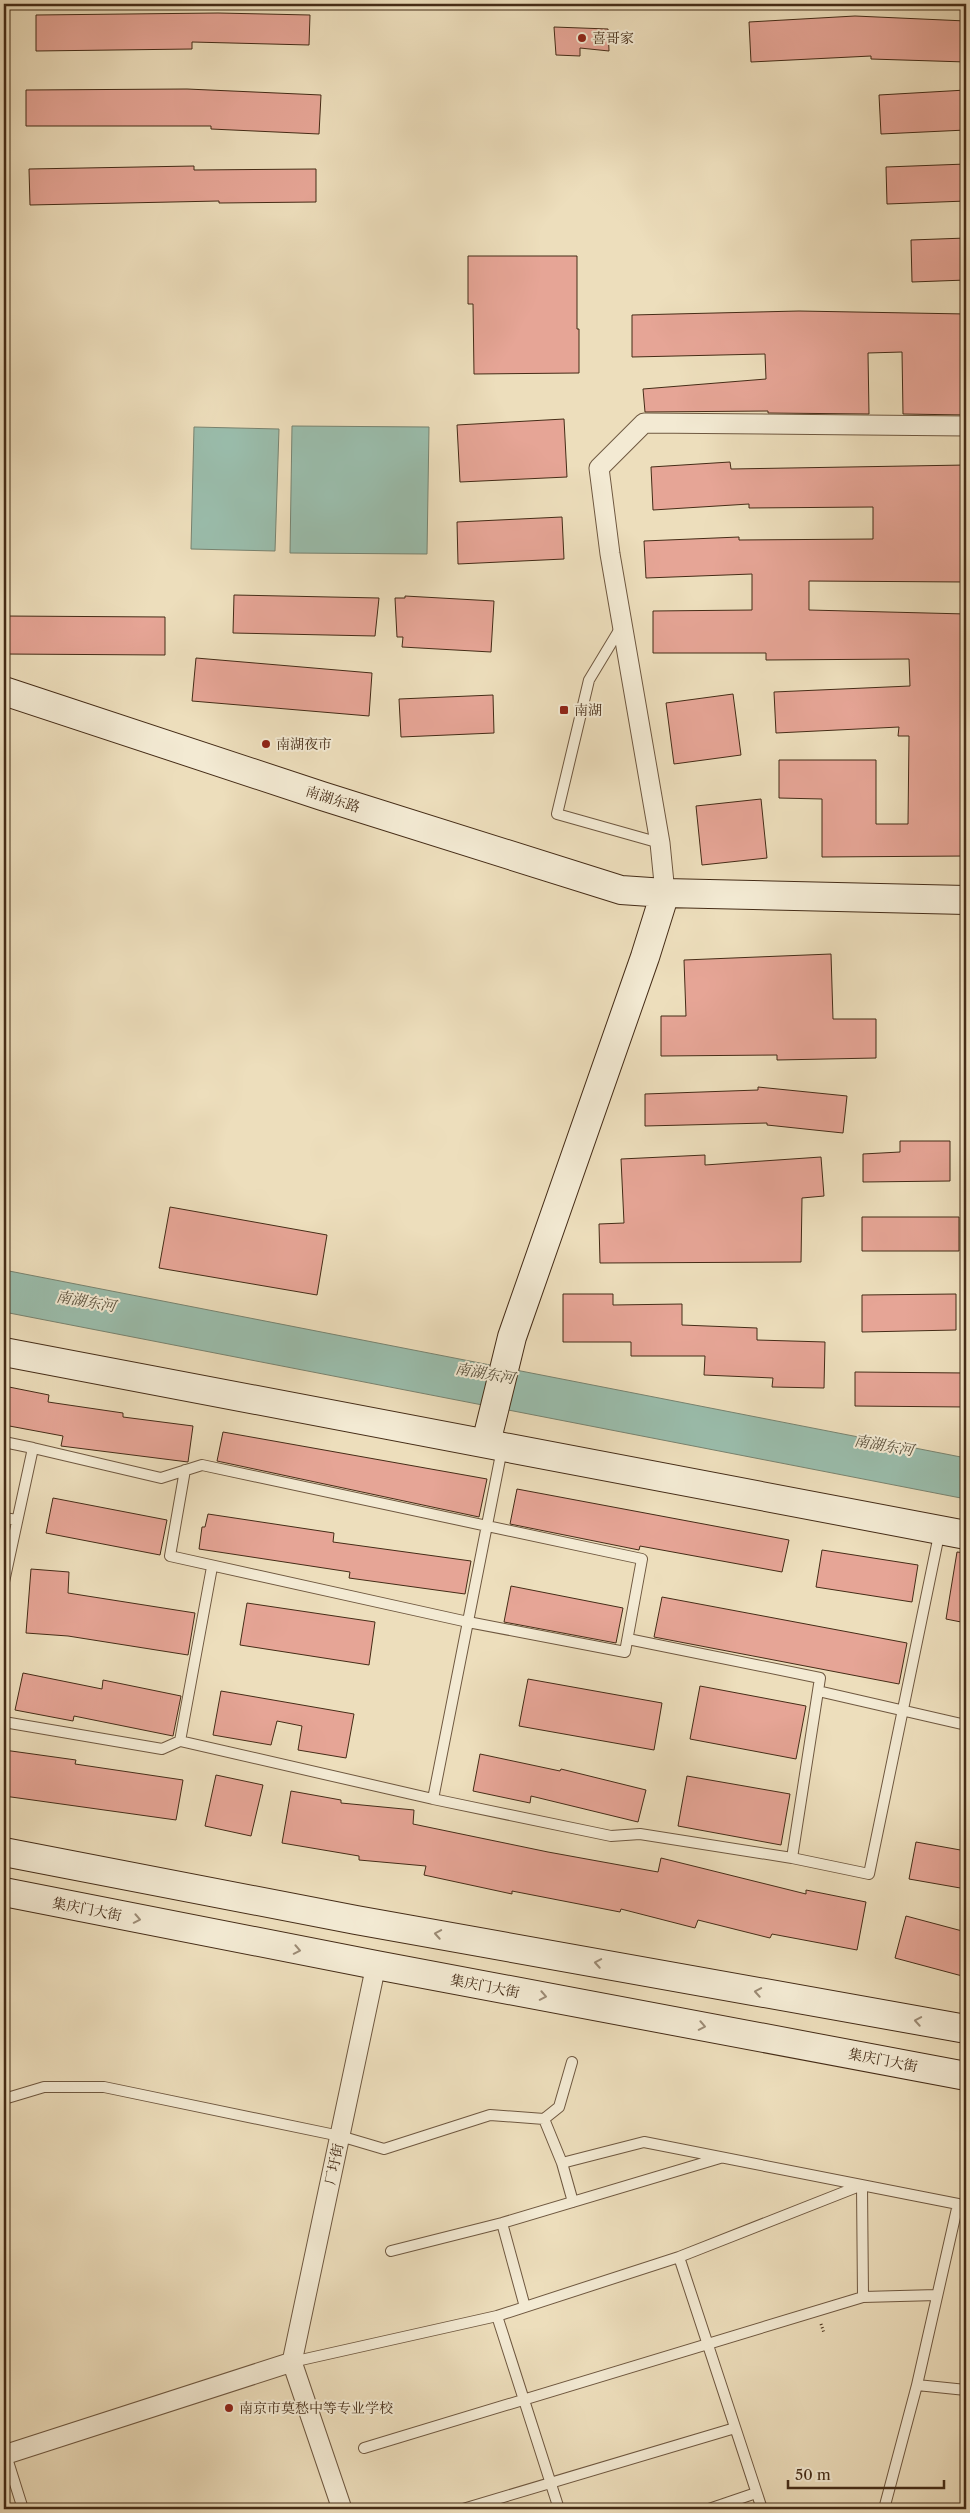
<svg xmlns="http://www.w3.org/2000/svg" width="970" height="2513" font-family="'Libre Caslon Text','Noto Serif SC',serif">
<rect width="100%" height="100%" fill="#eddebc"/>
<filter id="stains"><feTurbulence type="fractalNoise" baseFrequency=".004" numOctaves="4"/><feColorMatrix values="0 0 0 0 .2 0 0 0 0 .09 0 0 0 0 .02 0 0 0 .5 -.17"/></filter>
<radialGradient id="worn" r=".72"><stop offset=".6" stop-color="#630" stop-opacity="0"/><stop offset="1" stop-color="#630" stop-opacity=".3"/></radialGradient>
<path fill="#9abdac" stroke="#788370" d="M292,426l137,1 -2,127 -137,-1z
M194,427l85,2 -4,122 -84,-2z
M4,1270l962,188v41l-962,-187z"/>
<path fill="#e6a596" stroke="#452c17" d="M218,13l92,2 -1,30 -117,-3v7l-156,2v-36z
M855,16l111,5v41l-95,-3v-3l-120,6 -2,-40z
M554,27l54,2 1,22 -29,-3v8l-24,-1z
M187,89l134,6 -2,39 -108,-5v-3h-185v-36z
M966,90v40l-85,4 -2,-39z
M966,164v37l-79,3 -1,-37z
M194,166v4l122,-1v33l-97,1v-2l-189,4 -1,-36z
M966,238v42l-54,2 -1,-42z
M468,256h109v73h2v44l-105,1 -1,-70h-5z
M799,311l167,3v101l-63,-1 -1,-62 -34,1 1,61 -101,-1v-2l-123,1 -2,-23 123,-10 -1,-25 -133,3v-42z
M564,419l3,58 -107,5 -3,-57z
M730,462l1,7 235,-4v117l-157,-1v29l157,4v242l-144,1v-58l-43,-1v-38h97v64h32l1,-88h-11l1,-9 -123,6 -2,-41 136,-6 -1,-27 -143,1v-7h-113v-42l99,-1v-36l-106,4 -2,-37 95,-4v3l134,-1v-32l-124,1v-4l-96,6 -2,-43z
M562,517l2,42 -106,5 -1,-42z
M234,595l145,3 -4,38 -142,-3z
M405,596l89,5 -3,51 -89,-5 1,-10h-6l-2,-39h10z
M4,616l161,1v38l-161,-1z
M196,658l176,15 -3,43 -177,-15z
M733,694l8,61 -67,9 -8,-61z
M493,695l1,38 -93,4 -2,-38z
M761,799l6,59 -65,7 -6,-59z
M831,954l2,65h43v39l-99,2v-5l-116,1v-40h25l-2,-56z
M758,1087l89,9 -4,37 -76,-8v-2l-122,3v-32l113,-4z
M900,1141h50v40l-87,1v-28l37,-2z
M705,1155v10l116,-8 3,39 -22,2 -1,64 -201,1 -1,-39 25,-1 -3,-64z
M170,1207l157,28 -10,60 -158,-27z
M862,1217h97v34h-97z
M563,1294h50v11l69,-1v21l75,3v12l68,2 -1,46 -52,-1 1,-9 -69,-3 1,-19h-74v-14h-68z
M956,1294v36l-94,2v-37z
M855,1372l111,1v34l-111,-1z
M4,1386l45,9 -1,7 75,11v4l70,9 -5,36 -127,-16 2,-10 -59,-11z
M223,1432l264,47 -8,38 -262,-56z
M517,1489l272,51 -7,32 -142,-26 -1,4 -129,-26z
M53,1498l114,22 -7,35 -114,-22z
M208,1514l126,19 -1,9 138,19 -6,33 -116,-16 1,-6 -151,-23 3,-22h3z
M822,1550l96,15 -6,37 -96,-15z
M957,1552l9,1v70l-20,-4z
M31,1569l38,3 -1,21 127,20 -7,42 -120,-19 -42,-3z
M511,1586l112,22 -7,35 -112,-21z
M662,1597l245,46 -8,41 -245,-47z
M247,1603l128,19 -6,43 -129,-20z
M23,1673l79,16 1,-9 78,16 -8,40 -99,-20 -1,5 -58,-11z
M528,1679l134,24 -8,47 -135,-24z
M700,1686l106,20 -10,53 -106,-20z
M221,1691l133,23 -8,44 -48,-8 4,-24 -25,-5 -6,24 -58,-10z
M4,1750l72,10 -1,4 108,16 -7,40 -172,-24z
M480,1754l80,17 1,-2 85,21 -8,32 -107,-26 -1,7 -57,-12z
M216,1775l47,10 -12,51 -46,-10z
M687,1776l103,18 -9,51 -103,-19z
M291,1791l50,9v3l73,7 -1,14 135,28 110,20 3,-14 145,36v-4l60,12 -9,48 -85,-16 -2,4 -72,-18 -3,8 -74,-19 -1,3 -108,-21v3l-88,-19 2,-9 -67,-6v-4l-77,-13z
M916,1842l50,9v38l-57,-10z
M906,1916l60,16v45l-71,-19z"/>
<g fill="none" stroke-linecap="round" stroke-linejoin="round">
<defs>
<path id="lane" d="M621,627l-32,53 -32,134 103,29
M4,1442l29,6
M4,1518l13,2
M4,1582l29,-134 128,30 41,-13 440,94 -17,93 -157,-30 -298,-66 15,-86
M818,1691l148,34
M4,1722l158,27 18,-8 253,58 69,-350
M180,1741l32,-174
M433,1799l178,37 29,-2 152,24 28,-180 -192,-39
M792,1858l77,16 71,-344
M4,2099l40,-12h60l236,49 44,13 106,-34 54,4 18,44 82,-21 314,62 -41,181 -33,124
M544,2119l15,-12 13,-45
M562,2163l11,39
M502,2223l23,84
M391,2251l111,-28 218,-65
M679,2257l83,252
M497,2316l62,193
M292,2362l205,-46 182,-59 183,-72 1,112
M917,2385l49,5
M364,2448l499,-151 74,-2
M6,2455l17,54
M463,2509l272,-81
M709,2509l47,-16"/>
<path id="street" d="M665,893l-5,-50 -50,-289 -11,-86 45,-45 322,3
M4,2455l288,-93
M342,2509l-50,-147 84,-397"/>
<path id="secondary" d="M4,691l318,105 299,94 44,3 301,7
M4,1352l962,183
M486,1443l26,-106 133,-380 20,-64
M4,1852l352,68 610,109
M4,1892l372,73 590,111"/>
</defs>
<use href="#lane" stroke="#6f5840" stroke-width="12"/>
<use href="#street" stroke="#6f5840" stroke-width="21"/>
<use href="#secondary" stroke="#452c17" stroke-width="30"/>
<path stroke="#452c17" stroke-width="3" stroke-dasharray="1 2.5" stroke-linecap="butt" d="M821,2324l3,9"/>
<use href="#lane" stroke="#f3ead3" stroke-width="10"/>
<use href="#street" stroke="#f3ead3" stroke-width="19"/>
<use href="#secondary" stroke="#f3ead3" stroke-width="28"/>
</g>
<defs><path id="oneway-chevron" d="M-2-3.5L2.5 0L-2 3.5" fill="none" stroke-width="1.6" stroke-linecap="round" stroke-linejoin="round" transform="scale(1.25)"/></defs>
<g stroke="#9c8b75">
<use href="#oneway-chevron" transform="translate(137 1919) rotate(11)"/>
<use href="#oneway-chevron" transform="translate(438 1934) rotate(-170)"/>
<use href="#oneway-chevron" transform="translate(297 1950) rotate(11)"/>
<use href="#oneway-chevron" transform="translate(598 1963) rotate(-170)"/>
<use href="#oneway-chevron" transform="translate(758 1992) rotate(-170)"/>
<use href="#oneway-chevron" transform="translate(543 1996) rotate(11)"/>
<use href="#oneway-chevron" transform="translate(918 2021) rotate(-170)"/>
<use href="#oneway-chevron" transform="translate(702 2026) rotate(11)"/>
</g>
<g fill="#8f2418" stroke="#f3ead3" stroke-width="2">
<circle cx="582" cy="38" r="5"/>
<rect x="559" y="705" width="10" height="10" rx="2.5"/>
<circle cx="266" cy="744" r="5"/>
<circle cx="229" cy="2408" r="5"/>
</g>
<g text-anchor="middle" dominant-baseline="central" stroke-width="4" stroke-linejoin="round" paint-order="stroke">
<g font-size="14" fill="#452c17" stroke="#f3ead3" text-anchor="start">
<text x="592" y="38">喜哥家</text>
<text x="574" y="710">南湖</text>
<text x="276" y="744">南湖夜市</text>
<text x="239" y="2408">南京市莫愁中等专业学校</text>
</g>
<g font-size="14" fill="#452c17" stroke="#f3ead3">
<text transform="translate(333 799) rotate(18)">南湖东路</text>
<text transform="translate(87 1909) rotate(11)">集庆门大街</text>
<text transform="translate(485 1986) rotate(11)">集庆门大街</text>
<text transform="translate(883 2060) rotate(11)">集庆门大街</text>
<text transform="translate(334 2164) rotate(-78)">厂圩街</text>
</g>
<g font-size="15" font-style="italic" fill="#5a503c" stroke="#f3ead3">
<text transform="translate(86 1301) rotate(10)">南湖东河</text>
<text transform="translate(485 1373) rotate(10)">南湖东河</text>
<text transform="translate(884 1445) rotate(10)">南湖东河</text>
</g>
</g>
<rect width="970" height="2513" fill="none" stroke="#eddebc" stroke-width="20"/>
<rect x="5" y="5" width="960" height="2503" fill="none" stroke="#452c17" stroke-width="2.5"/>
<rect x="10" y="10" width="950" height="2493" fill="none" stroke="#452c17"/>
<path d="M788 2480v8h156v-8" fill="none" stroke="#452c17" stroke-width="2.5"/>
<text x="795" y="2480" font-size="15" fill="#452c17" stroke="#f3ead3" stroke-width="4" paint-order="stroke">50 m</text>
<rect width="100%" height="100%" filter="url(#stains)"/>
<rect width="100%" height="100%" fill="url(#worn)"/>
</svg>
